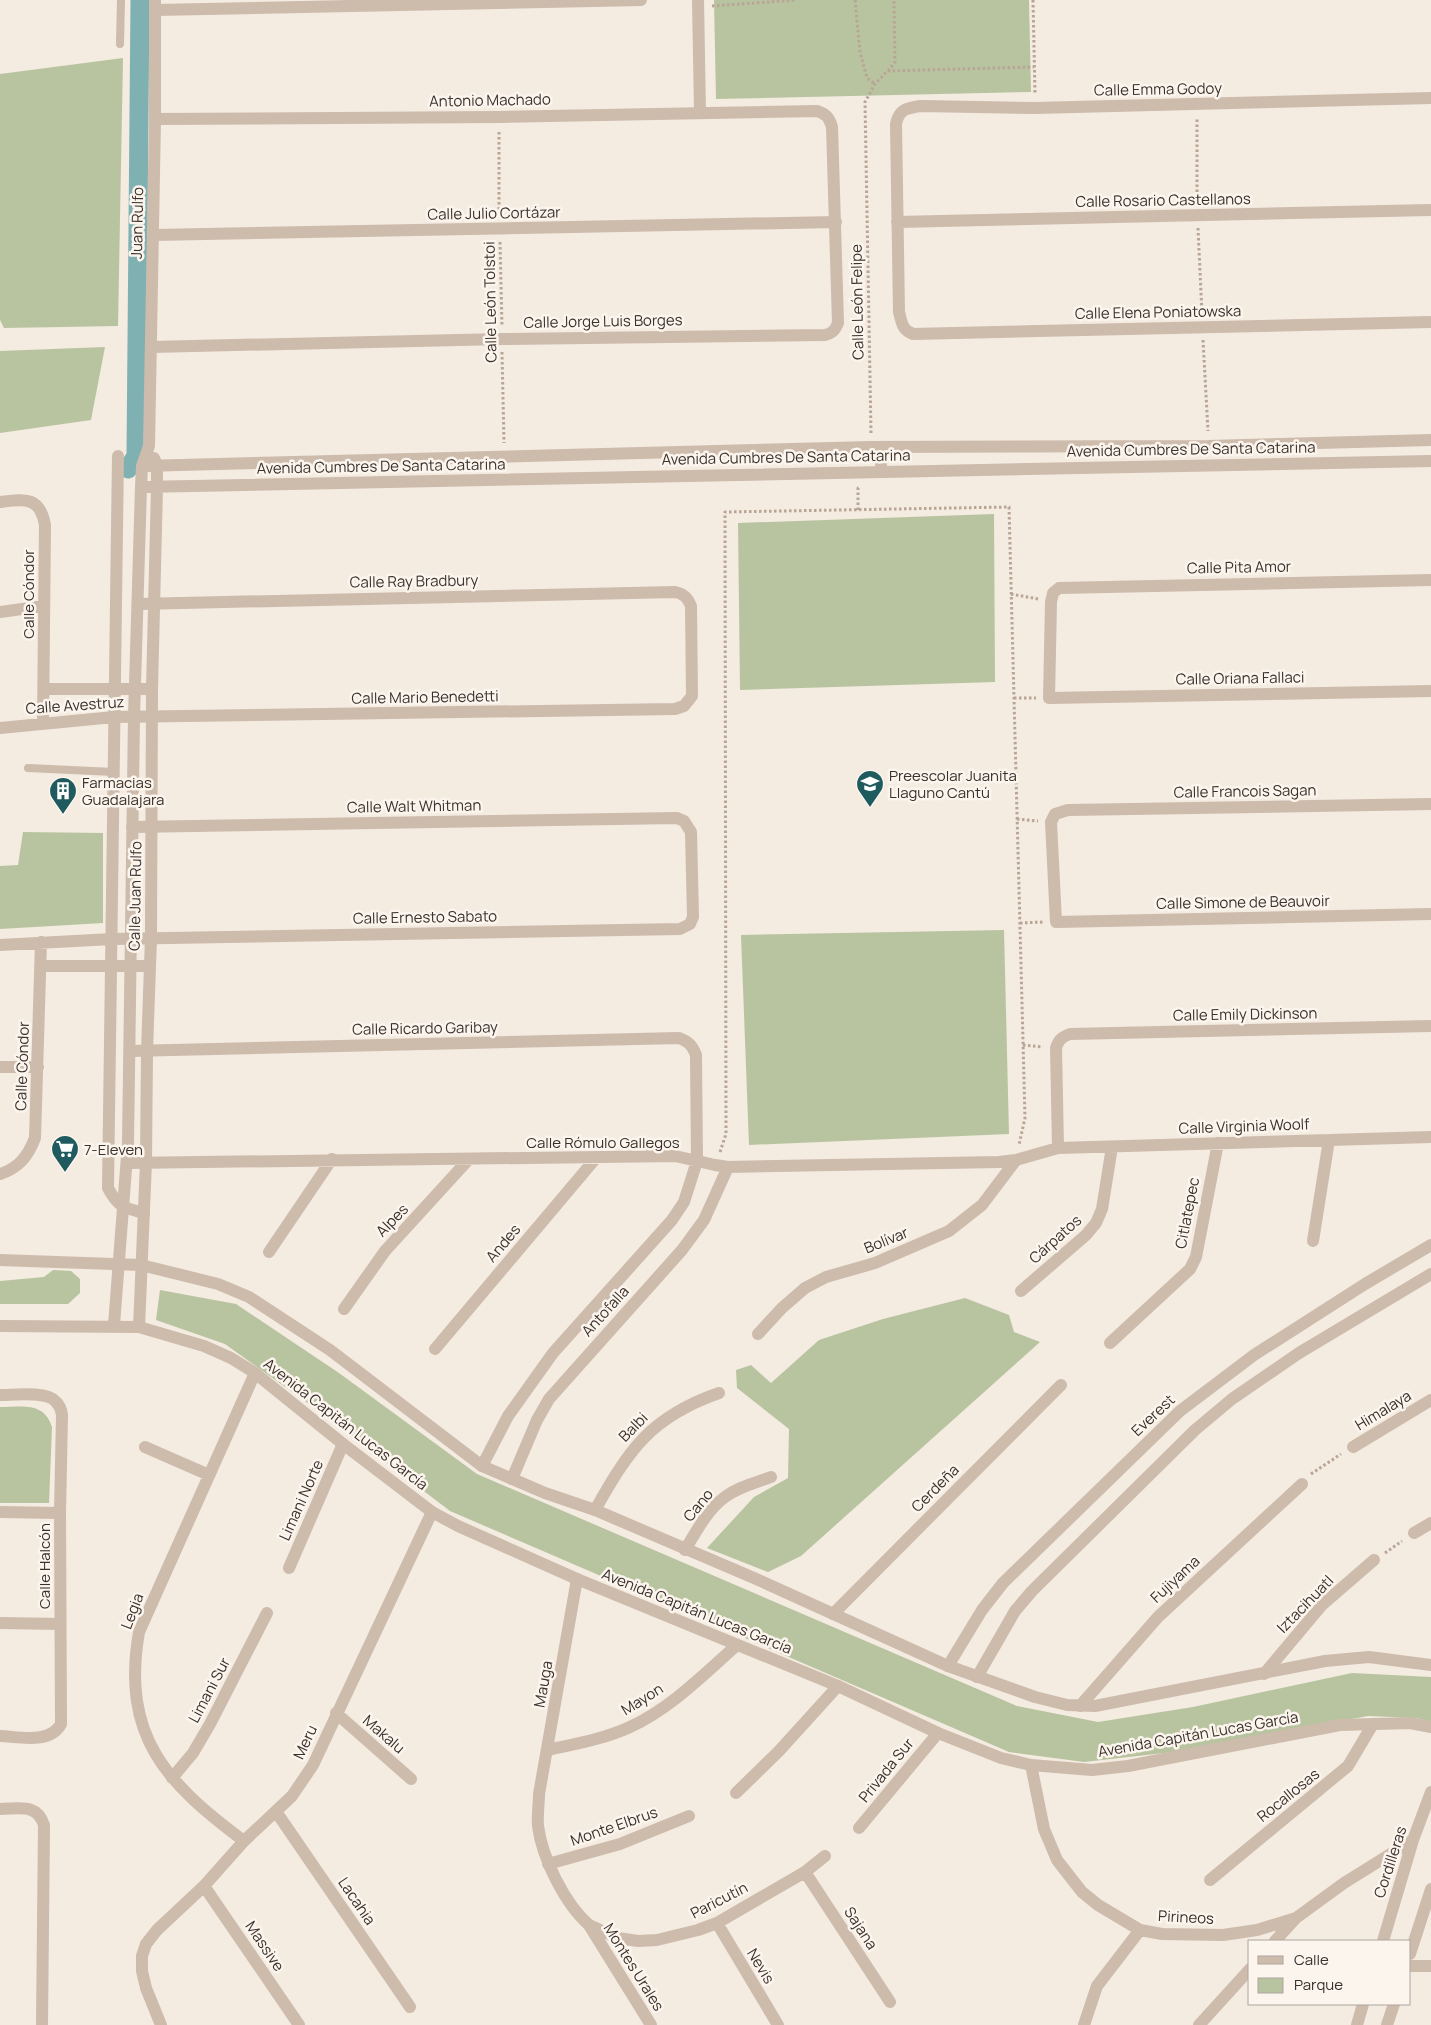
<svg xmlns="http://www.w3.org/2000/svg" width="1431" height="2025" font-family="Manrope,sans-serif">
<rect width="100%" height="100%" fill="#f4ebe1"/>
<path fill="#b8c4a0" d="M714,0h315l2,92 -315,7z
M123,58l-5,268 -114,2 -4,-8v-246z
M105,347l-14,73 -91,13v-82z
M994,514l1,168 -255,8 -2,-167z
M23,832l80,1v90l-103,6v-63l18,-1z
M1004,930l5,204 -260,11 -8,-210z
M53,1270l18,1 9,8v14l-12,11h-68v-23l44,-4z
M160,1290l76,14 103,69 138,101 540,232 81,16 95,-15 159,-34 79,4v45l-14,-4 -49,-2 -195,36 -89,10 -75,-10 -559,-241 -134,-102 -91,-65 -69,-24z
M965,1298l44,17 5,17 26,10 -239,214 -33,16 -61,-24 47,-51 34,-19 1,-49 -52,-41 -1,-18 15,-5 20,18 48,-43 64,-21z
M0,1407c22,0 44,-6 52,20l-3,76h-49z"/>
<g fill="none" stroke-linecap="round" stroke-linejoin="round">
<path stroke="#7fb0b2" stroke-width="19" d="M128,469l8,-13 4,-456"/>
<path stroke="#b9a596" stroke-width="3" stroke-dasharray="2.5 2.5" stroke-linecap="butt" d="M855,0l5,52 7,26 8,6
M1033,0l2,94
M712,6l84,-6
M888,71l7,-9 -1,-62
M499,132v84
M1197,202v-84
M1198,228l4,86
M500,242l2,84
M1203,340l5,91
M502,352l2,91
M871,433l-6,-331 10,-18 12,-13 147,-4
M858,510v-22h2
M1011,594l27,5
M1014,698h22
M1017,819l21,2
M1020,923l23,-1
M1023,1045l20,2
M720,1152l6,-18 -1,-622 284,-5 16,611 -6,27
M1311,1474l30,-20
M1385,1553l17,-12"/>
<path stroke="#cdbbac" stroke-width="8" d="M120,44l1,-44
M28,768l86,4"/>
<path stroke="#cdbbac" stroke-width="12" d="M698,0l2,112
M155,10l486,-10
M1431,98l-396,10 -114,-2c-14,2 -22,3 -25,18l3,188c3,11 3,18 14,22l518,-12
M897,222l534,-12
M154,235l682,-13
M151,347l351,-8 323,-4c8,-2 10,-5 13,-12l-6,-196c-3,-10 -6,-13 -15,-16l-318,6 -344,2
M118,456l-10,732c10,19 16,20 36,25
M0,502c24,-3 40,-6 45,23l-2,198
M1431,580l-372,8 -6,5 -2,9 -2,96 382,-7
M0,612l44,-6
M45,689h107
M0,728l114,-11 561,-8 9,-3 8,-10 -1,-90c-4,-9 -7,-12 -16,-14l-537,12
M1431,804l-363,6 -13,4 -4,8 5,100 375,-8
M0,945l112,-6 568,-10 10,-5 3,-7 -2,-85 -7,-11 -7,-3 -545,9
M41,966h109
M130,1051l549,-13c10,4 13,7 17,17l1,106 -13,41 -12,18 -119,133 -45,63 -26,50
M0,1067h38
M1058,1148l-2,-100c3,-9 6,-11 14,-14l361,-8
M127,1163l548,-7 40,9 13,2 271,-5 17,-2 42,-12 373,-11
M0,1174c19,-6 28,-18 35,-36l6,-196
M1313,1241l16,-101
M269,1252l63,-93
M1021,1291l65,-56 10,-12 6,-14 10,-62
M344,1309l41,-58 84,-92
M758,1334l24,-26 23,-20 21,-11 49,-14 74,-32 33,-26 34,-45
M1110,1343l80,-74 6,-12 22,-114
M435,1349l161,-191
M0,1395c13,0 46,-4 55,6 5,4 6,8 7,14l-2,98 1,211c-11,20 -40,13 -61,12
M145,1447l64,28
M1353,1447l78,-47
M512,1479l25,-59 12,-21 133,-149 22,-30 24,-53
M595,1510c34,-60 55,-93 124,-117
M0,1512l60,1
M1414,1533l17,-10
M685,1550c11,-18 22,-40 40,-53 13,-10 30,-14 46,-20
M289,1568l54,-124
M577,1579l-38,215c0,10 -2,22 -1,32 4,32 27,78 51,99l62,100
M833,1614l228,-229
M0,1623l60,1
M948,1666l34,-56 21,-27 177,-172 74,-56 111,-71 66,-39
M1264,1674l58,-69 52,-45
M977,1677l38,-66 17,-20 163,-161 37,-31 67,-46 132,-79
M1080,1706l78,-89 144,-133
M336,1713l75,66
M548,1750c27,-6 56,-11 82,-23 41,-19 73,-52 107,-82
M1031,1765l13,64 13,31 25,32 16,13 42,25 22,4 61,1 34,-5 39,-12 48,-35 69,-43
M172,1778l21,-25 17,-29 57,-111
M736,1793l43,-42 59,-65
M0,1809c19,0 37,-6 44,16l-2,200
M277,1813l133,194
M859,1828l79,-95
M244,1841c-78,-58 -123,-105 -105,-209l116,-259
M548,1864l72,-20 69,-28
M805,1872l85,130
M1210,1880l138,-114 25,-42
M204,1886l95,139
M717,1923l61,102
M589,1925l29,13 20,3 19,-1 41,-10 19,-7 88,-51 20,-16
M1275,1941l20,-22
M1383,1941l30,-101 18,-48
M1410,1954l21,-65
M1410,1966h21
M161,2025l-15,-37 -4,-17v-15l4,-12 11,-14 47,-44 40,-45 48,-45 21,-31 119,-253
M1084,2025l13,-39 43,-56
M1199,2025l51,-56
M1357,2025l6,-21
M1387,2025l7,-21"/>
<path stroke="#cdbbac" stroke-width="12" d="M142,466l729,-19 337,-1 223,-6
M881,472v-25
M141,487l1290,-26
M0,1260l141,5 77,19 31,13 81,53 152,116 63,27 50,17 159,68 194,88 87,31 32,8 28,1 230,-45 44,-4 62,8
M114,1325l14,-182 6,-426 7,-230 1,-21 7,-20 6,-327v-119
M0,1326l139,1 65,19 27,12 24,15 88,71 89,68 26,14 119,53 261,107 100,47 63,25 30,7 61,5 36,-4 212,-41 70,-2 21,4
M139,1327l7,-165 1,-111 4,-113 1,-249 5,-202v-22l-3,-7"/>
</g>
<defs>
<symbol id="school-pin" viewBox="-11 -11 22 30"><path d="M0 17L-7.5 6A9.5 9.5 0 1 1 7.5 6Z" fill="#1f5a5e" stroke="#fbf5ee"/><path d="M0-5L7-2L0 1L-7-2ZM-4 1L0 2.5L4 1V4Q0 6-4 4Z" fill="#fff"/></symbol>
<symbol id="building-pin" viewBox="-11 -11 22 30"><path d="M0 17L-7.5 6A9.5 9.5 0 1 1 7.5 6Z" fill="#1f5a5e" stroke="#fbf5ee"/><path d="M-4-6H4V6H1V3H-1V6H-4ZM-2.5-4.3h1.7v1.8h-1.7ZM.8-4.3h1.7v1.8H.8ZM-2.5-1h1.7V.8h-1.7ZM.8-1h1.7V.8H.8Z" fill="#fff"/></symbol>
<symbol id="supermarket-pin" viewBox="-11 -11 22 30"><path d="M0 17L-7.5 6A9.5 9.5 0 1 1 7.5 6Z" fill="#1f5a5e" stroke="#fbf5ee"/><path d="M-6-5.5h2.5l.6 2H6L4.5 2H-2.5L-4.4-4H-6ZM-1.5 3.2a1.3 1.3 0 1 0 .1 0ZM3 3.2a1.3 1.3 0 1 0 .1 0Z" fill="#fff"/></symbol>
</defs>
<g fill-rule="evenodd">
<use href="#school-pin" x="854" y="768" width="32" height="43"/>
<use href="#building-pin" x="47" y="775" width="32" height="43"/>
<use href="#supermarket-pin" x="49" y="1133" width="32" height="43"/>
</g>
<g text-anchor="middle" dominant-baseline="central" stroke-width="5" stroke-linejoin="round" paint-order="stroke">
<g font-size="15" fill="#3b302b" stroke="#fbf5ee">
<text transform="translate(1158 89) rotate(-1)">Calle Emma Godoy</text>
<text transform="translate(490 100) rotate(-1)">Antonio Machado</text>
<text transform="translate(1163 200) rotate(-1)">Calle Rosario Castellanos</text>
<text transform="translate(494 213) rotate(-1)">Calle Julio Cortázar</text>
<text transform="translate(137 223) rotate(-89)">Juan Rulfo</text>
<text transform="translate(490 302) rotate(-91)">Calle León Tolstoi</text>
<text transform="translate(857 302) rotate(-91)">Calle León Felipe</text>
<text transform="translate(1158 312) rotate(-1)">Calle Elena Poniatowska</text>
<text transform="translate(603 321) rotate(-1)">Calle Jorge Luis Borges</text>
<text transform="translate(1191 449) rotate(-1)">Avenida Cumbres De Santa Catarina</text>
<text transform="translate(786 457) rotate(-1)">Avenida Cumbres De Santa Catarina</text>
<text transform="translate(381 466) rotate(-1)">Avenida Cumbres De Santa Catarina</text>
<text transform="translate(1239 567) rotate(-1)">Calle Pita Amor</text>
<text transform="translate(414 581) rotate(-1)">Calle Ray Bradbury</text>
<text transform="translate(28 594) rotate(-90)">Calle Cóndor</text>
<text transform="translate(1240 678) rotate(-1)">Calle Oriana Fallaci</text>
<text transform="translate(425 697) rotate(-1)">Calle Mario Benedetti</text>
<text transform="translate(75 705) rotate(-4)">Calle Avestruz</text>
<text transform="translate(1245 791) rotate(-1)">Calle Francois Sagan</text>
<text transform="translate(414 806) rotate(-1)">Calle Walt Whitman</text>
<text transform="translate(135 896) rotate(-89)">Calle Juan Rulfo</text>
<text transform="translate(1243 902) rotate(-1)">Calle Simone de Beauvoir</text>
<text transform="translate(425 917) rotate(-1)">Calle Ernesto Sabato</text>
<text transform="translate(1245 1014) rotate(-1)">Calle Emily Dickinson</text>
<text transform="translate(425 1028) rotate(-1)">Calle Ricardo Garibay</text>
<text transform="translate(22 1066) rotate(-88)">Calle Cóndor</text>
<text transform="translate(1244 1126) rotate(-2)">Calle Virginia Woolf</text>
<text x="603" y="1142">Calle Rómulo Gallegos</text>
<text transform="translate(1187 1213) rotate(-79)">Citlatepec</text>
<text transform="translate(392 1220) rotate(-46)">Alpes</text>
<text transform="translate(1055 1239) rotate(-42)">Cárpatos</text>
<text transform="translate(886 1240) rotate(-22)">Bolívar</text>
<text transform="translate(503 1243) rotate(-50)">Andes</text>
<text transform="translate(605 1311) rotate(-48)">Antofalla</text>
<text transform="translate(1383 1410) rotate(-31)">Himalaya</text>
<text transform="translate(1153 1415) rotate(-43)">Everest</text>
<text transform="translate(346 1424) rotate(38)">Avenida Capitán Lucas García</text>
<text transform="translate(633 1427) rotate(-46)">Balbi</text>
<text transform="translate(935 1488) rotate(-45)">Cerdeña</text>
<text transform="translate(301 1500) rotate(-66)">Limani Norte</text>
<text transform="translate(698 1505) rotate(-50)">Cano</text>
<text transform="translate(44 1566) rotate(-90)">Calle Halcón</text>
<text transform="translate(1175 1579) rotate(-43)">Fujiyama</text>
<text transform="translate(1305 1604) rotate(-46)">Iztacihuatl</text>
<text transform="translate(132 1611) rotate(-69)">Legia</text>
<text transform="translate(697 1611) rotate(22)">Avenida Capitán Lucas García</text>
<text transform="translate(543 1684) rotate(-80)">Mauga</text>
<text transform="translate(209 1690) rotate(-62)">Limani Sur</text>
<text transform="translate(642 1699) rotate(-32)">Mayon</text>
<text transform="translate(384 1734) rotate(41)">Makalu</text>
<text transform="translate(1198 1734) rotate(-10)">Avenida Capitán Lucas García</text>
<text transform="translate(305 1742) rotate(-65)">Meru</text>
<text transform="translate(886 1770) rotate(-51)">Privada Sur</text>
<text transform="translate(1288 1795) rotate(-39)">Rocallosas</text>
<text transform="translate(614 1826) rotate(-19)">Monte Elbrus</text>
<text transform="translate(1390 1862) rotate(-72)">Cordilleras</text>
<text transform="translate(719 1900) rotate(-27)">Paricutín</text>
<text transform="translate(357 1901) rotate(56)">Lacahia</text>
<text transform="translate(1186 1917) rotate(3)">Pirineos</text>
<text transform="translate(861 1928) rotate(57)">Sajana</text>
<text transform="translate(265 1946) rotate(56)">Massive</text>
<text transform="translate(761 1966) rotate(59)">Nevis</text>
<text transform="translate(634 1967) rotate(58)">Montes Urales</text>
</g>
<g font-size="15" fill="#3b302b" stroke="#fbf5ee" text-anchor="start">
<text x="889" y="775">Preescolar Juanita<tspan x="889" dy="17">Llaguno Cantú</tspan></text>
<text x="82" y="782">Farmacias<tspan x="82" dy="17">Guadalajara</tspan></text>
<text x="84" y="1149">7-Eleven</text>
</g>
</g>
<rect x="1248" y="1940" width="162" height="65" fill="#fbf5ee" stroke="#aea6a0"/>
<rect x="1258" y="1956" width="25" height="8" fill="#cdbbac" stroke="#aea6a0"/>
<text x="1294" y="1965" font-size="15" fill="#3b302b">Calle</text>
<rect x="1258" y="1978" width="25" height="15" fill="#b8c4a0" stroke="#aea6a0"/>
<text x="1294" y="1990" font-size="15" fill="#3b302b">Parque</text>
</svg>
